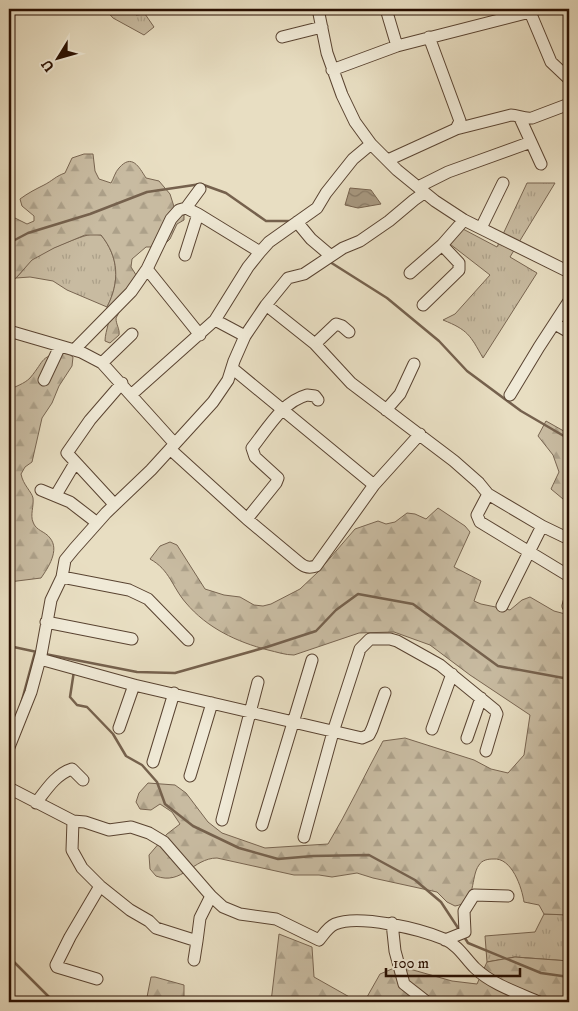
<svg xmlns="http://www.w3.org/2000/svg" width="578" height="1011" font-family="'IM FELL DW Pica',serif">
<defs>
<pattern id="grass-tufts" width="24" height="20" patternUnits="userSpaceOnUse" patternTransform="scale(1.25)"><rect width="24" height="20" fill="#c8bba1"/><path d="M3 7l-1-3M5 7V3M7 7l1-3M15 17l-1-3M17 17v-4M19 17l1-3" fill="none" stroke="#aca089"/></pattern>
<pattern id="forest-firs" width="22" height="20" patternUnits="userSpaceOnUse" patternTransform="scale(1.25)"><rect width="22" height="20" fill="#c8bba1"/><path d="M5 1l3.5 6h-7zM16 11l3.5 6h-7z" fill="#aca089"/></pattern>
<pattern id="water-waves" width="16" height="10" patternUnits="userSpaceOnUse" patternTransform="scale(1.25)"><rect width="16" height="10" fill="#a79880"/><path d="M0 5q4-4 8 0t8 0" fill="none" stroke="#887a66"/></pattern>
</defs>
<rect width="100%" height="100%" fill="#e8dec2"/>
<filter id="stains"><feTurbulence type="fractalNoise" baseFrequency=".004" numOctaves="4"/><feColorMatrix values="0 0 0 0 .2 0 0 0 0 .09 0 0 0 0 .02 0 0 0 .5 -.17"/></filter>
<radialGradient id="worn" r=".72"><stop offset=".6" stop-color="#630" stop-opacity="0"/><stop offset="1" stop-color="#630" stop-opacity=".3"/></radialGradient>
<path fill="url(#grass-tufts)" stroke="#786551" d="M105,9h29l2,6 9,-1 9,13 -10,8 -31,-17z
M527,183h28l-45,74 27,16 -54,85c-13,-23 -15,-28 -40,-38l12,-6 35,-39 -40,-31 13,-15 34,18z
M93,234l8,1c18,22 19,47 6,72l-40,-17 -14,-9 -23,-4 -14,1c5,-5 10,-12 15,-18 8,-7 51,-25 62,-26z
M544,914l25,1v46l-54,-4 -28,5 -2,-26 50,-4z"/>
<path fill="url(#forest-firs)" stroke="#786551" d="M84,154h9l2,17 4,8 12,4c3,-5 4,-11 8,-15 13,-15 20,-1 27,10l13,3 11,13 6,19 8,2v5l-7,4 -7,15 -8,8h-16l-14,12 -1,8 7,11 -22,40c0,7 4,11 3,17l-9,8 -5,-2c0,-11 8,-24 2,-34 13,-25 12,-50 -6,-72h-16l-31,13 -22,12 -16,18 -7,4v-67l18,9 7,-3v-5l-12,-10 -2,-7c8,-6 16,-10 24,-14 8,-4 12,-9 21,-12l7,-15z
M67,352l6,5 -1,9 -13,20 -7,17 -10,15 -10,44 -7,5 -4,7c2,11 11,18 12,24 1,8 -3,17 0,24 3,9 12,9 17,16 10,12 -2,30 -9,40l-32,4v-192c7,-4 15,-6 21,-12 16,-19 9,-22 37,-26z
M546,421l23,13v70l-18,-15 8,-17 -6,-17 -15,-19z
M438,508l27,18 5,6 -16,35 27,14 -7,20 7,3 29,6 12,-10 8,-3 24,14 15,4v187l-3,3 3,5v105l-25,-1 -5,-9 -15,-3c-2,-14 -12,-45 -31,-43 -5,0 -11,1 -14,6 -9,12 -2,38 -24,41l-8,-4 -10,-10 -64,-14 -16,-5 -25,4 -13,-2h-25l-77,-17c-24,0 -35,28 -61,18l-6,-7 -1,-14 18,-21 13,-10 -8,-12 -12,-8 -9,6 -11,-1 -4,-7 3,-9 9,-10 27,2 11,8 22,29 14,11 43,15 63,-4c20,-33 36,-68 55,-103l22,-3 69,22 17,9 17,4 16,-18 6,-40 -60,-40 -40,-30 -36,-13 -35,1 -65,22c-9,0 -17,-3 -26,-5 -31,-8 -61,-22 -82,-47 -14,-16 -16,-33 -36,-44l10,-13 10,-4 7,3 28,44 19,6 16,2 14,8 9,1 8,-2 29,-15 18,-17 37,-43 23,-8 8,3 9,-2 12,-9 8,1 11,5z
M279,934l33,13 2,30 39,22 14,-2 13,-23 19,-8 53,15 25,3 10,-22 28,-5 54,4v41h-298z
M151,977h4l29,8v17h-38z"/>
<path fill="url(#water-waves)" stroke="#75614d" d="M350,188l21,2 10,14 -23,4 -13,-3z"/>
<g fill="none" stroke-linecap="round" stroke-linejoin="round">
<path stroke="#75614d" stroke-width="2.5" d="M9,243l19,-10 62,-19 57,-22 54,-8 25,9 40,28h23l2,2
M330,262l57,36 52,43 28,30 54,40 48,28
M9,646l28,6
M45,654l92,18 38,1 92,-26 49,-16 20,-21 22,-16 55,10 85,62 71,13
M74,671l-4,26 7,8 10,2 26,27 13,22 16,9 15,17 8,22 28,22 46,22 39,11 35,-3 56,-1 46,25 26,22 19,29
M21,704l14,-52
M463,935l5,8 73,30 28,4
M9,957l45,45"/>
<defs>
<path id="minor" d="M318,9l9,44 15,42 13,27 16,22 26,26 38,31 29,19 105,52
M386,9l11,37
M530,12l21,50 18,17
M282,37l40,-10
M332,70l65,-24 133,-34 5,-3
M456,129l55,-14c7,0 12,4 21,3l37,-14
M531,142l10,22
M388,160l68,-31 4,-8 -31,-84
M418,187l30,-15 83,-30 -11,-24
M200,189l-14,19 12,6 62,38
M186,208l-7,2 -8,9 -24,50 53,66
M297,222l14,17 20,17
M481,228l22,-45
M185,255l13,-41
M410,273l32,-28 22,-25
M266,305l49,39 36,39 103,78 25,22 9,11 54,32 27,13
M423,305l36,-35v-7l-17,-18
M215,320l33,-53 12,-15 9,-10 48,-34 9,-15 27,-34 18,-15
M555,324l14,8
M9,331l72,21 21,11 73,81
M315,344l21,-20 6,2 7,6
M74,350l57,-58 16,-23
M102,363l30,-29
M232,368l142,117
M44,380l16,-34
M131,395l84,-75 30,16
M510,395l29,-48 30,-46
M386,410l14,-16 14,-30
M170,449l77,70 49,41c7,6 11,9 20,6l58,-81 46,-51
M41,490l29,12 26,20
M488,494l-11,21 3,7 89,54
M56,495l19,-32
M114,504l-47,-51 23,-33 32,-37
M247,519l29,-36 2,-5 -23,-21 -3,-9c16,-20 30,-46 55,-53l8,1 3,4
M62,577l67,13 19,9 40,41
M502,606l40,-80
M568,606l1,-4
M46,622l86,17
M40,659l94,26 228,53 7,-3 3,-6 13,-36
M119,728l15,-43
M432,729l20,-55
M467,738l14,-40
M9,747l22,-55 10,-37 10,-55 11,-23 3,-17 9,-11 32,-36 45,-43 62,-68 15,-22 6,-19 11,-25 21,-31 22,-27 16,-4 39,-26 17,-7 29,-20 25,-21 10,-7
M153,762l21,-69
M190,776l22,-73
M9,788l64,33 12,1 24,8 22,-3 18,6 15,9 47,54 12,11 17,7 36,5 43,21c5,-6 9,-13 16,-16 24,-10 85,5 109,15 14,6 21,19 31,29 16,16 43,25 64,34
M36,803c10,-13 20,-29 36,-34l11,11
M222,820l36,-138
M73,821l-1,29 10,18 18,18 30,24 19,11 7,7 41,13 3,-23 11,-22
M262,825l50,-165
M304,837l29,-105 27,-83 10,-10h20l7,2 43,24 55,45 2,4 -11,37
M392,923l3,28 9,33 23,18
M445,940l20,-8 -1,-21 10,-16 34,1
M194,960l3,-19
M97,979l-40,-12 -1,-2 14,-28 30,-51"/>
</defs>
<use href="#minor" stroke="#594331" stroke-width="13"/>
<use href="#minor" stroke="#f0ead7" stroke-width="11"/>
</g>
<rect width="578" height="1011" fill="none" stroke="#e8dec2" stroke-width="30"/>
<rect x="10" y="10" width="558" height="991" fill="none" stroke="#290f01" stroke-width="2.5"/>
<rect x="15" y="15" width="548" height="981" fill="none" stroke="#290f01"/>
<g transform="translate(58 58) rotate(233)" stroke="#f0ead7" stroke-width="4" paint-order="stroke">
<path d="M0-4L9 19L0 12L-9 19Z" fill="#290f01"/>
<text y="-8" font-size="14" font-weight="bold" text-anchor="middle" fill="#290f01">U</text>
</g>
<path d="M386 968v8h134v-8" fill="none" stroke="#290f01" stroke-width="2.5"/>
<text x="393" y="968" font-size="15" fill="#290f01" stroke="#f0ead7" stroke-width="4" paint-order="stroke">100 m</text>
<rect width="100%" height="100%" filter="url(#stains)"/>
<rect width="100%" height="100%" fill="url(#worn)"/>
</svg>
